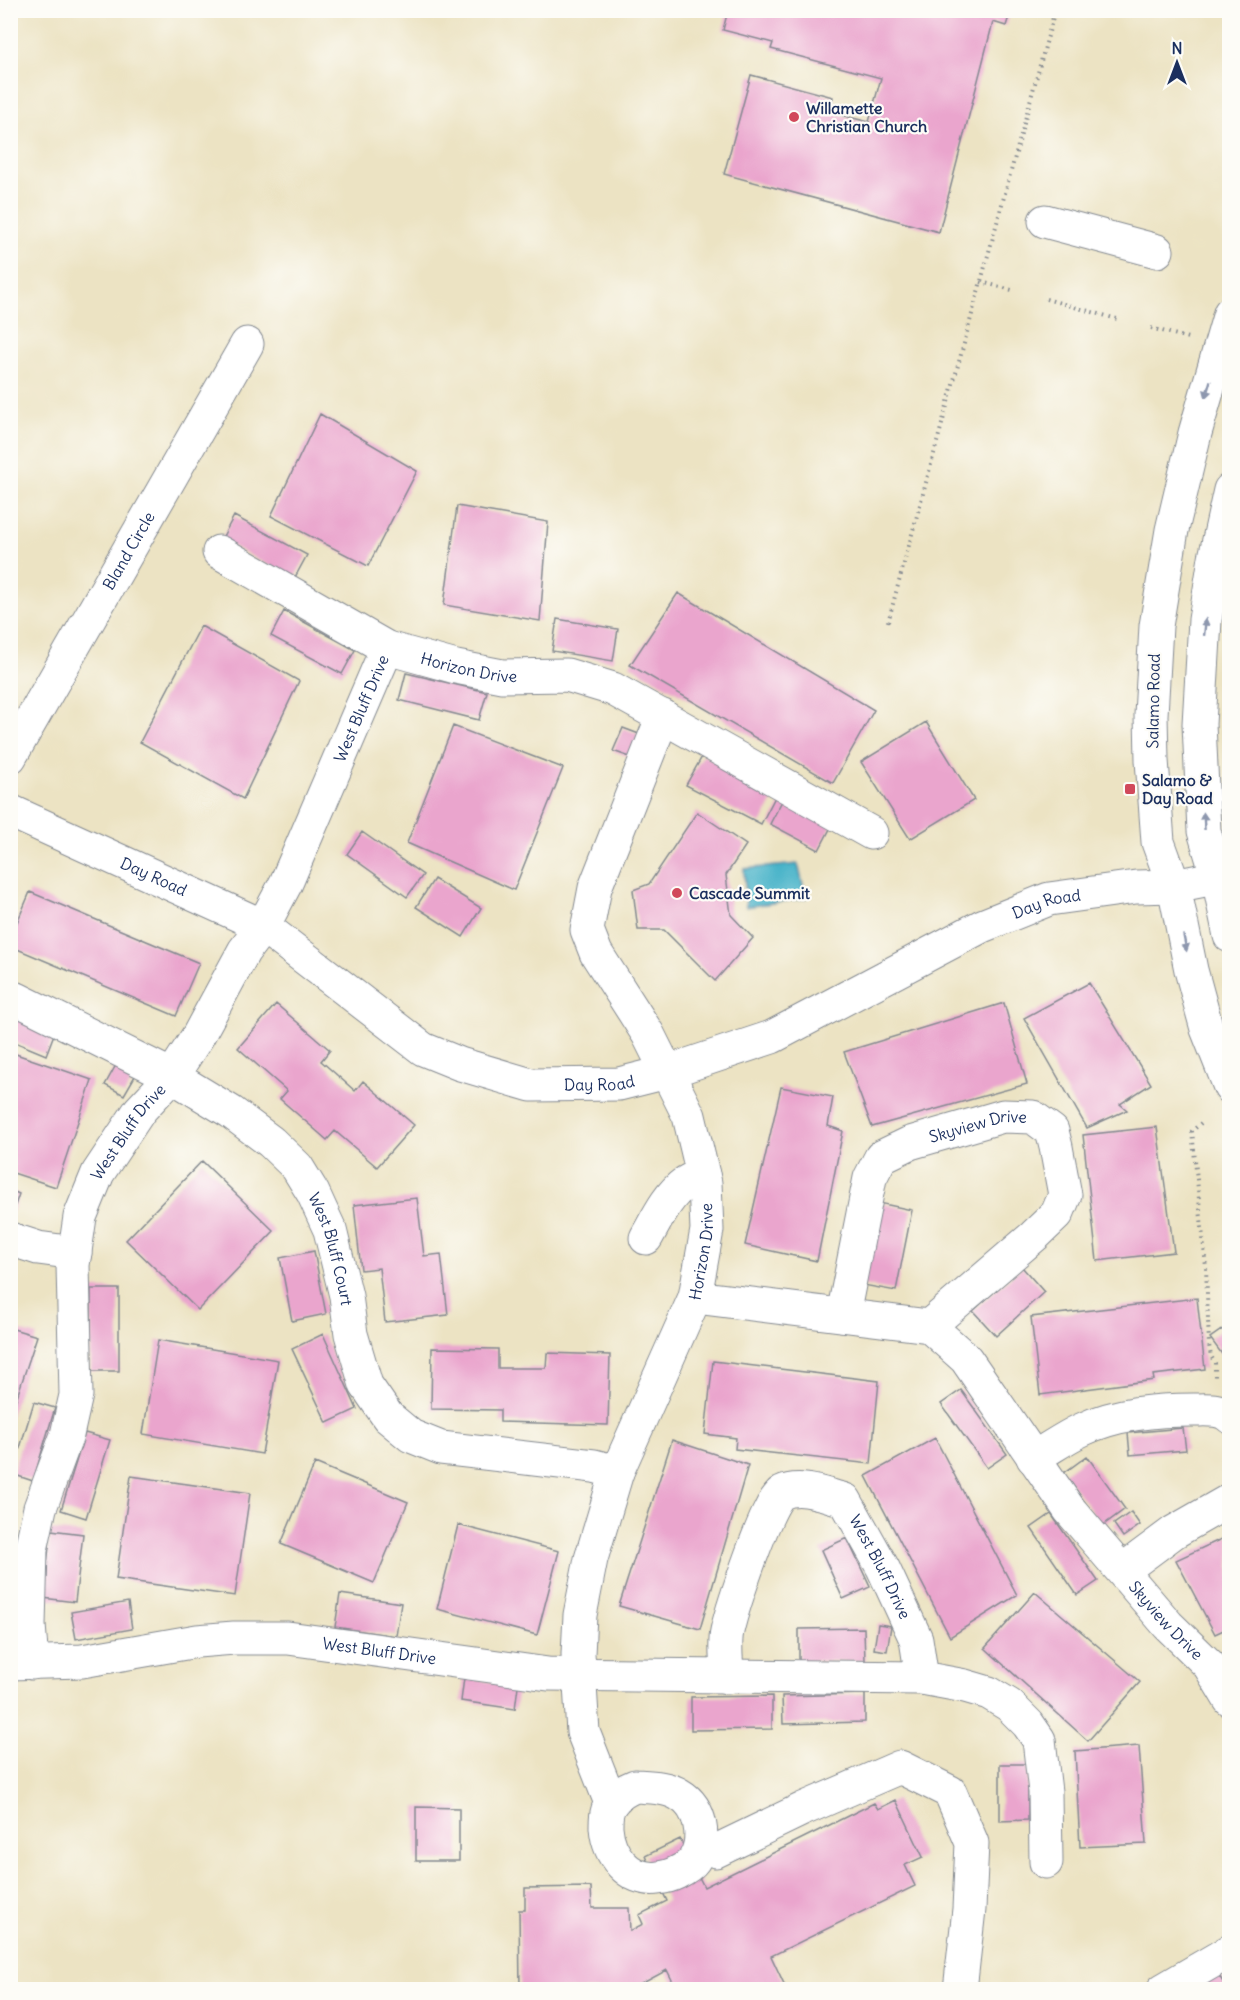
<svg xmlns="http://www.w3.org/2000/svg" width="1240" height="2000" font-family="Delius,sans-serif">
<rect width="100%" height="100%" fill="#fdfcf7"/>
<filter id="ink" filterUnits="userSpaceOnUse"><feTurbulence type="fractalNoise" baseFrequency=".0167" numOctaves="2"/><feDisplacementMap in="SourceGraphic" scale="12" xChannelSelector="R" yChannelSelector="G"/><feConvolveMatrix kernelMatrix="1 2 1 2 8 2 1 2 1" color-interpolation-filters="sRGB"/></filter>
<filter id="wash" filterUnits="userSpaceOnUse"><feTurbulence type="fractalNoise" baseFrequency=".008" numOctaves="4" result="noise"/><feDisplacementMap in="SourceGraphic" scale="24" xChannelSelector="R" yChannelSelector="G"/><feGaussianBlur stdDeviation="1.35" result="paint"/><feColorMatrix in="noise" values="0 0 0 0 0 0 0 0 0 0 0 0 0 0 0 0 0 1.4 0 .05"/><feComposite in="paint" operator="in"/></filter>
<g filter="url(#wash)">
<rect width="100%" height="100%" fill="#ece3c3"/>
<path fill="#4ab4c9" stroke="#327294" stroke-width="1.5" d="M798,864l8,34 -60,9 -2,-38z"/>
<g id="blocks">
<path fill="#eaa5cd" d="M728,10h283l-5,16 -13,-4 -54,210 -215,-58 27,-99 82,22 -4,15 40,10 12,-44 -110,-29 2,-6 -50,-13z
M320,414l97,57 -49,95 -97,-50z
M457,506l91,16 -8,99 -96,-16z
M234,516l73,39 -13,24 -73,-39z
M678,593l196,117 -41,73 -203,-118z
M284,611l71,39 -13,24 -71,-38z
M557,619l61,10 -5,32 -61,-10z
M201,626l98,55 -56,118 -103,-57z
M406,673l81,19 -8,28 -80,-20z
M926,722l48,78 -64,39 -49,-77z
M453,726l110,42 -49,122 -107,-47z
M623,728l16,6 -9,23 -17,-6z
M703,755l74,38 -16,31 -75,-39z
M783,799l49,26 -13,25 -49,-26z
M697,812l49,33 -20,30 5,40 22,23 -38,43 -51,-51h-26l-5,-40 16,-6z
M362,832l61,43 -16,22 -60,-43z
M434,879l47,29 -18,29 -47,-30z
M30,892l169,71 -23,53 -166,-70v-7z
M1089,983l62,101 -31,20 7,6 -40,18 -63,-110z
M1004,1003l23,81 -155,43 -28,-75z
M276,1004l54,46 -9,11 34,30 8,-10 51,44 -37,42 -42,-36 -8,9 -47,-41 7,-8 -49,-43z
M10,1010l46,19 -10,26 -36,-15z
M10,1052l82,28 -36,107 -46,-15z
M116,1065l19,11 -11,19 -19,-10z
M781,1087l52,10 -5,29 15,5 -26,130 -72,-16z
M1157,1127l17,125 -77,9 -14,-126z
M202,1161l72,70 -76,79 -72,-70z
M10,1190l9,4 -8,23h-1z
M417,1198l7,58 17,-2 7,61 -63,7 -6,-54 -18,2 -7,-65z
M879,1203l33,7 -16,81 -33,-6z
M314,1251l12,63 -34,7 -12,-63z
M1022,1267l22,25 -48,44 -23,-25z
M91,1289h28v82h-28z
M1197,1298l8,71 -52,6 1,5 -114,15 -9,-78z
M1230,1324v41l-20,-27z
M10,1328l27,8 -26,79h-1z
M323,1334l34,75 -30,14 -35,-74z
M158,1340l120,20 -16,94 -119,-20z
M432,1348l66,1v19h48l1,-15 63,2 -2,70 -108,-3v-12l-69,-1z
M713,1361l166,20 -8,83 -136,-15 1,-11 -31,-4z
M961,1390l46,64 -20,14 -46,-64z
M34,1402l21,6 -22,73 -21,-7z
M1183,1428l3,22 -56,5 -2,-22z
M85,1433l25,7 -24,78 -25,-8z
M935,1438l82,157 -67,42 -84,-161z
M672,1440l76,25 -48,164 -81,-23z
M1087,1456l38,53 -23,17 -38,-53z
M315,1463l93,39 -34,81 -93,-39z
M131,1476l119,17 -15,103 -119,-17z
M1131,1512l9,13 -17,12 -9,-13z
M1051,1514l47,67 -21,14 -46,-67z
M458,1525l101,26 -22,84 -100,-26z
M51,1530l32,4 -8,68 -32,-4z
M1230,1535v92l-15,7 -39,-74z
M847,1538l23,49 -27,12 -22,-49z
M1035,1592l105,90 -52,59 -103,-93z
M340,1594l61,9 -5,33 -61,-9z
M128,1602l4,27 -56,10 -5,-27z
M878,1624l13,2 -4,25 -13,-2z
M864,1628l1,33h-66v-32z
M464,1678l54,8 -3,23 -54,-8z
M865,1694v28l-82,2 -1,-28z
M772,1696v33l-81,1v-33z
M1139,1746l7,98 -66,3 -5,-96z
M1000,1764h28v56l-28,1z
M896,1800l27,57 -18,8 10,21 -144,70 14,30 -8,4h-100l-10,-20 -37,20h-110l-1,-80h6v-22l66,-1 1,21h37l1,23 13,-7 -4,-9 28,-14 -22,-45 35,-17 24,48 170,-84 4,6z
M416,1807l43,1v53h-43z
M1218,1974l10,16h-35z"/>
</g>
</g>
<g filter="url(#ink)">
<use href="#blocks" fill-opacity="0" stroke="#848990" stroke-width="1.5"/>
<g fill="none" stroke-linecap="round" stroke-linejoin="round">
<defs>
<g id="minor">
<path d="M1045,221l112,30"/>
<path id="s1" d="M219,552l168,96 69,19 46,9 65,-1 46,14 258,144"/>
<path id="s2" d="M10,757l237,-413"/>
<path id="s3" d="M10,811l253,115 160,123 37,15 71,21 88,-1 48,-12 105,-35 210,-111 67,-27 87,-12 38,-1 56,-11"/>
<path id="s4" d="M17,999l155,77 59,36 40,30 26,25 16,26 17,37 16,66 5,38 15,51 22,32 23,19 30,12 153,18 23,6"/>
<path d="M646,1238c11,-19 21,-42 39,-55 5,-4 12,-6 18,-8"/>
<path d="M10,1239l28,9 37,5"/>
<path id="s5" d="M695,1297l234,29 37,33 103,150 99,116 41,40 21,35"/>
<path id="s6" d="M843,1315l27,-137 11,-21 29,-14 93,-27 30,1 19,14 4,16 9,48 -8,19 -23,22 -105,90"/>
<path d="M1033,1458c16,-9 31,-20 48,-28 35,-17 75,-20 113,-20 12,0 27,-2 36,7"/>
<path d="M1123,1570l51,-38 56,-32"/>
<path id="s7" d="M10,1663l72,-2 115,-20 37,-3h54l260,36 374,4 43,8 24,7 20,12 19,19 11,16 6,52 1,70"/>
<path id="s8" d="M32,1663l-3,-38 2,-75 9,-42 27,-73 9,-40 -3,-130 7,-48 18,-44 42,-63 32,-34 26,-40 46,-85 19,-25 23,-43 101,-235"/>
<path id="s9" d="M727,1677c0,-15 -3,-32 0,-46 5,-22 40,-130 55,-138 19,-9 43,2 63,7l38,68 33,71 6,39"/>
<path d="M635,1786c15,1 32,1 45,9 21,12 27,45 14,65 -4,6 -12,10 -18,13 -6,3 -11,4 -18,5 -30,4 -50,-24 -52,-51 0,-10 0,-18 7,-26 6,-8 13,-11 22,-15z"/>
<path id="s10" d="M611,1803l-28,-71 -5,-78 2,-39 11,-56 26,-87 78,-175 12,-67 -2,-47 -16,-67 -41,-82 -52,-81 -9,-23 8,-42 68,-172"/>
<path d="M700,1846l16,5 87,-42 97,-42 50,25 22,51 -3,66 -9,81"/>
<path d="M1163,1990l67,-39"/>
</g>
<path id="major" d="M1230,313l-35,120 -23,97 -16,96 -5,89 1,45 6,82 16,44 17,84 16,59 23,58
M1230,490l-15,68 -10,62 -6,104 5,107 14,47 12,58"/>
</defs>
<use href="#minor" stroke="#848990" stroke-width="35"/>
<use href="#major" stroke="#848990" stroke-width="35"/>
<path stroke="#848990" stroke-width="4" stroke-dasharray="1.5 4.5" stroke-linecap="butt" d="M981,282l31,8
M1046,299l71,20
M1151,328l37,10
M888,622l167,-612
M1201,1123l-9,8 14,136 3,78 2,11 4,7v17"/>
<use href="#minor" stroke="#fff" stroke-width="33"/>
<use href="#major" stroke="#fff" stroke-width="33"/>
</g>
<defs><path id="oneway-solid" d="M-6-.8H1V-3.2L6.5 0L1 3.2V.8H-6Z" transform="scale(1.5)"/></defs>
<g fill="#8d97ae">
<use href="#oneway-solid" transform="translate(1208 389) rotate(106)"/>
<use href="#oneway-solid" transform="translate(1205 627) rotate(-84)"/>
<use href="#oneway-solid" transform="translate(1204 821) rotate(-94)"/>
<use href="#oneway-solid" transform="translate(1185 943) rotate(79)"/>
</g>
</g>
<g fill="#d1495b" stroke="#fdfcf7" stroke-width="2">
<circle cx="794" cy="117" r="6"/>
<rect x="1124" y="783" width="12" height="12" rx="3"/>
<circle cx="677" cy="893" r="6"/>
</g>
<g text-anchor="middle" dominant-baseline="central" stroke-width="4.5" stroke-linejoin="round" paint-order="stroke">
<g font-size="16" font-weight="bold" fill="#1b2f5e" stroke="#fdfcf7" text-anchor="start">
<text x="806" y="108">Willamette<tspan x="806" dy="18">Christian Church</tspan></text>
<text x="1142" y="780">Salamo &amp;<tspan x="1142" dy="18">Day Road</tspan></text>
<text x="689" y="893">Cascade Summit</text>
</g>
<g font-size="16" fill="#1b2f5e" stroke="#fdfcf7">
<text stroke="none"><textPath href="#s2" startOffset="238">Bland Circle</textPath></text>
<text stroke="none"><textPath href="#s1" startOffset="278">Horizon Drive</textPath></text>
<text transform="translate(1153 701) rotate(-89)">Salamo Road</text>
<text stroke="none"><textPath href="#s8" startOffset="1038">West Bluff Drive</textPath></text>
<text stroke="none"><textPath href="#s3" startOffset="158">Day Road</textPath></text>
<text stroke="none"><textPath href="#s3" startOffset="1148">Day Road</textPath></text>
<text stroke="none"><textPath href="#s3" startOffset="662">Day Road</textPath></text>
<text stroke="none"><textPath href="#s6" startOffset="266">Skyview Drive</textPath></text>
<text stroke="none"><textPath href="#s8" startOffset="552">West Bluff Drive</textPath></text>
<text stroke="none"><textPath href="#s4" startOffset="418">West Bluff Court</textPath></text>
<text stroke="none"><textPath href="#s10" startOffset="579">Horizon Drive</textPath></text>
<text stroke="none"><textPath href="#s9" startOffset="336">West Bluff Drive</textPath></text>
<text stroke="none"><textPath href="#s5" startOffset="615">Skyview Drive</textPath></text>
<text stroke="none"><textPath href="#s7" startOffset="372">West Bluff Drive</textPath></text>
</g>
</g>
<rect width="1240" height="2000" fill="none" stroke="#fdfcf7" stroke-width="36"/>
<g transform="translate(1177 63)" stroke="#fdfcf7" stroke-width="4.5" paint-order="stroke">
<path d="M0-4.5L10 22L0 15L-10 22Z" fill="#1b2f5e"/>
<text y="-9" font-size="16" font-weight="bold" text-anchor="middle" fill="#1b2f5e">N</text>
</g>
</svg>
